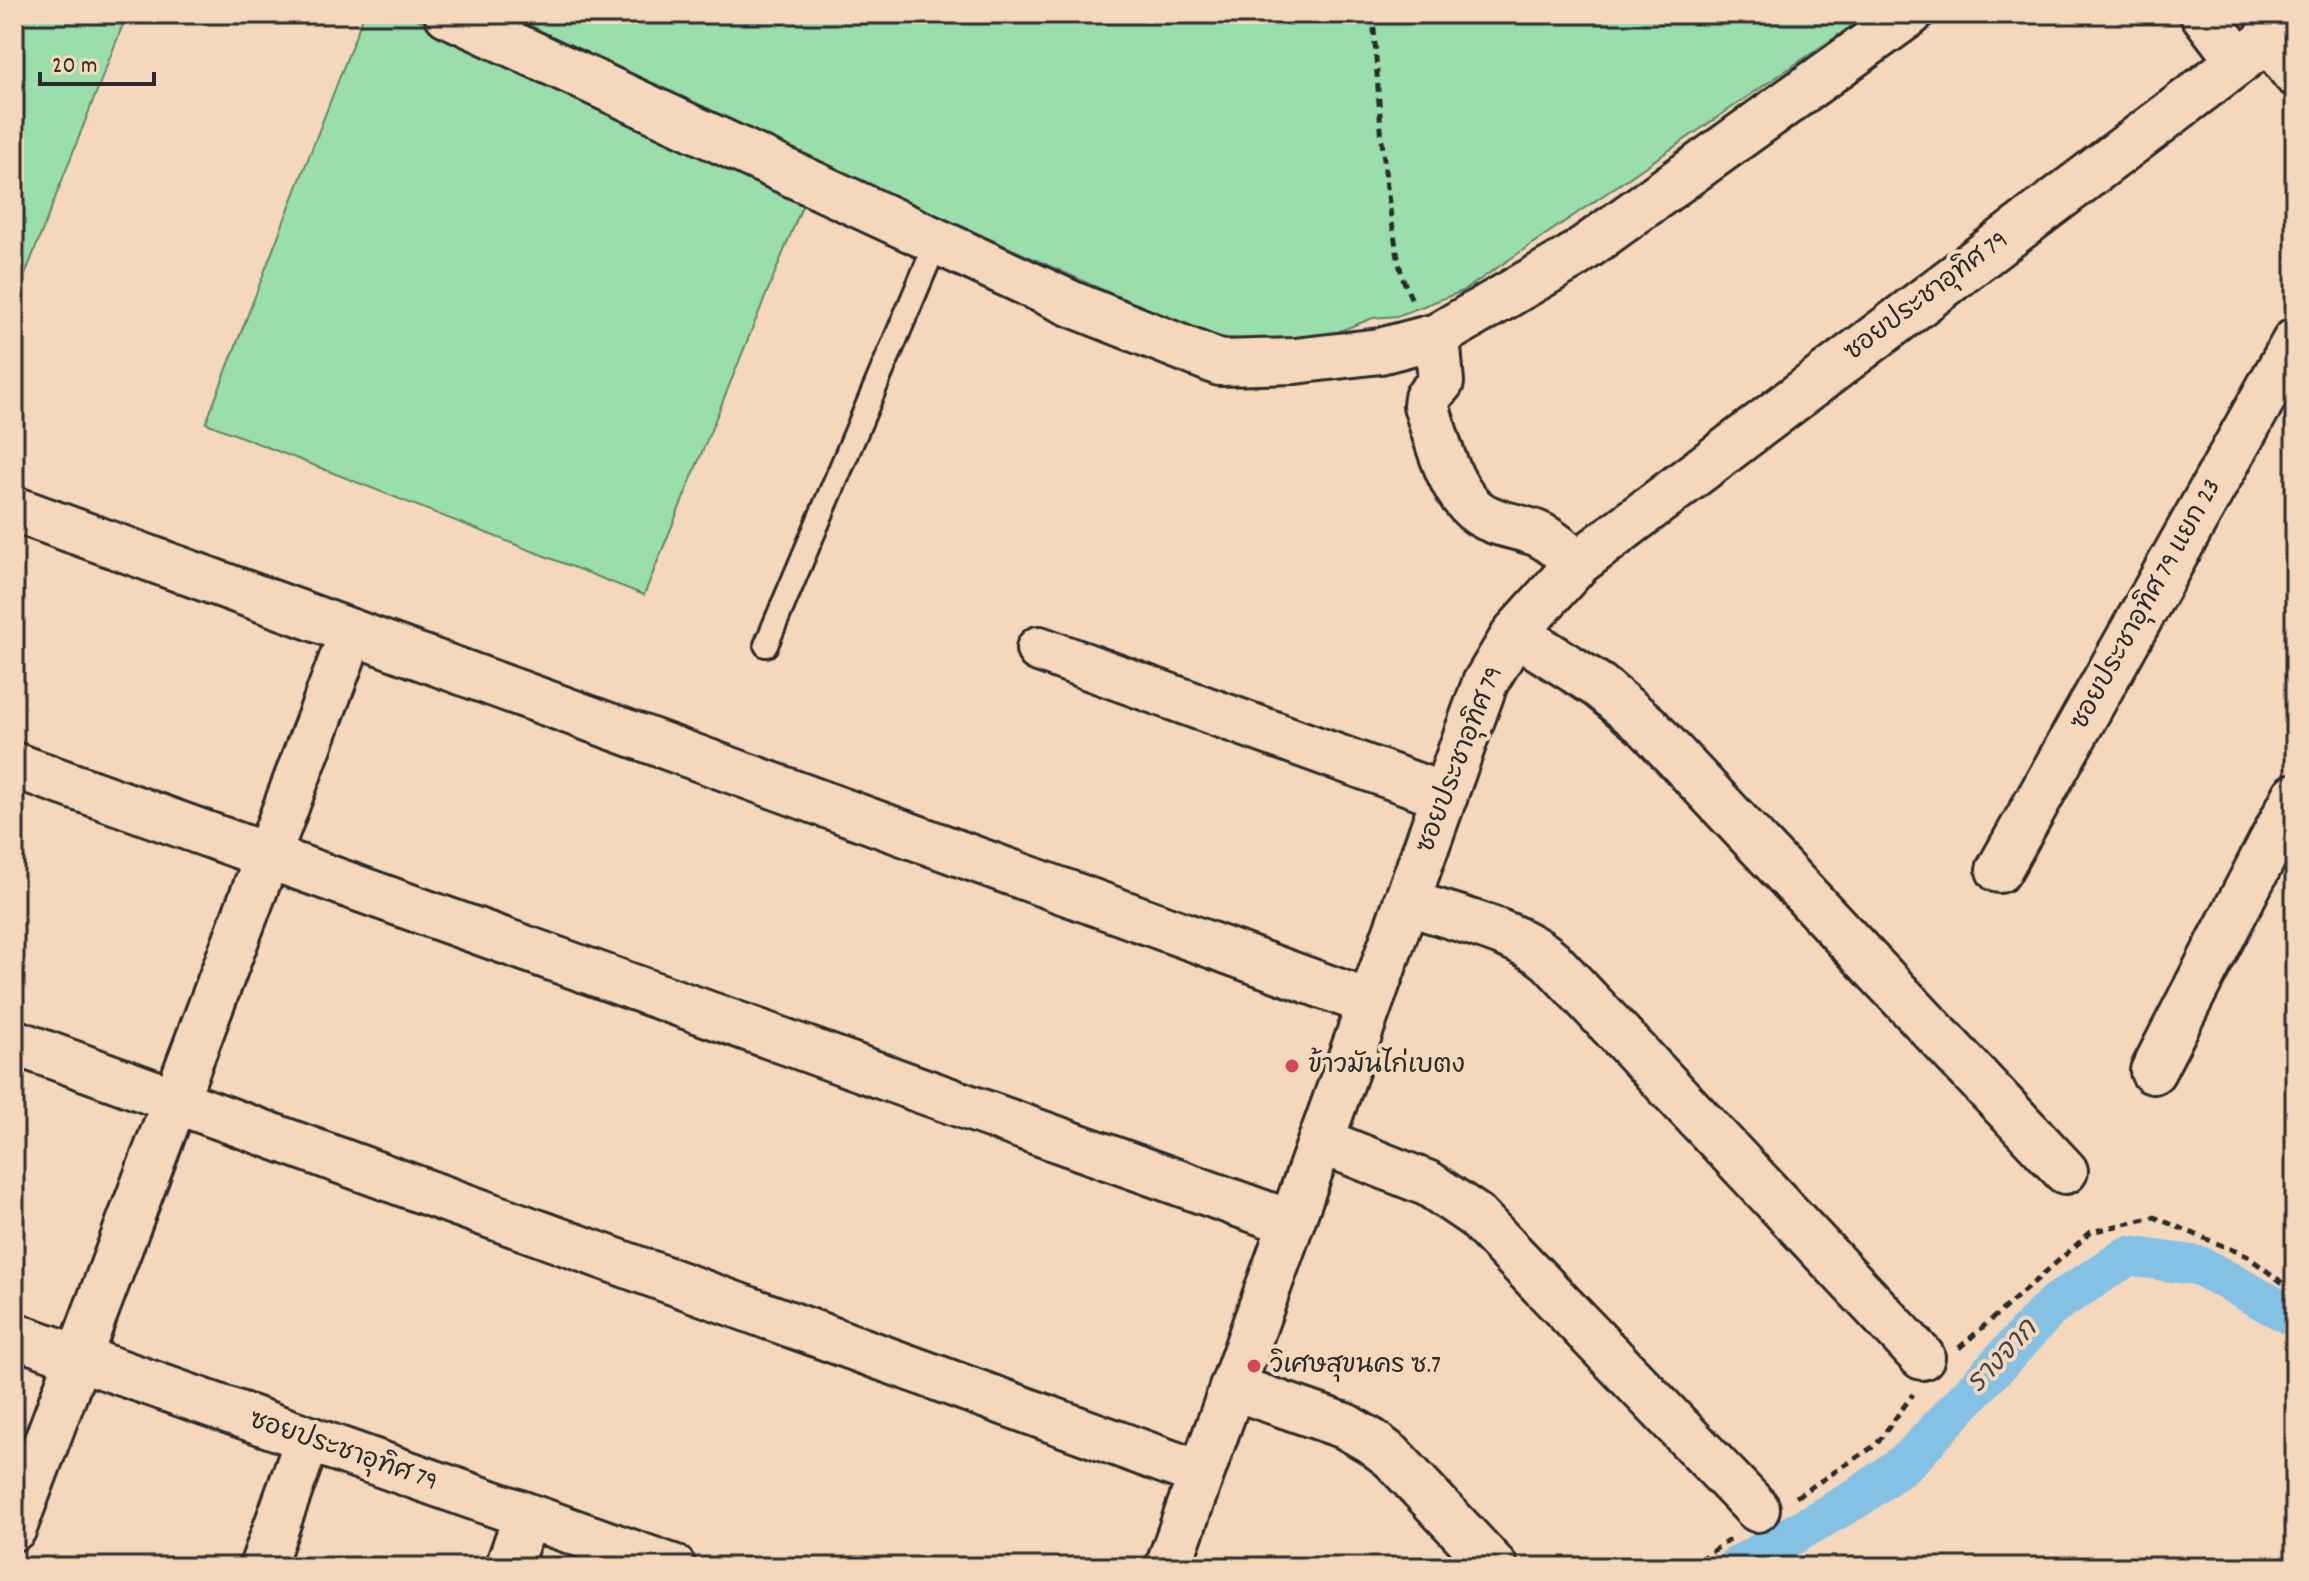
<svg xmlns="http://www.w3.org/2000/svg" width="2309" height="1581" font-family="Dekko,'Playpen Sans Thai',sans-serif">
<rect width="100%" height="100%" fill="#f5d8bb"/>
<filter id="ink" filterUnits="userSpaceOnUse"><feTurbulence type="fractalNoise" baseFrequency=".0125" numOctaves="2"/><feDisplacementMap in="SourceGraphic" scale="16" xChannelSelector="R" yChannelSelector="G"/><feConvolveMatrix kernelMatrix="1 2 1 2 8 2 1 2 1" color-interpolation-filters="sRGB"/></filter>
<g filter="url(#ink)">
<path fill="#9adeab" stroke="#62846b" stroke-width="2" d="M14,14h113l-113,289z
M364,14h42l399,185 -161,396 -438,-172z
M492,14h1377l-406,277 -66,25 -24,2 -41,16 -66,9 -52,-7 -73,-29z"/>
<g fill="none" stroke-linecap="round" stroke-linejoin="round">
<path stroke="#85c1e5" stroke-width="40" d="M1736,1567l123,-70 52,-39 142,-153 75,-49 72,10 95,52"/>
<defs>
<path id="service" d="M766,645l171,-404"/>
<path id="minor" d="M447,14l625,290 148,59 75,-2 85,-10 57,-15 134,-78 339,-244
M2203,14l35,46
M2267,38l28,36
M1437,336l4,46 -14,16 -1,7c10,32 24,90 54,109 17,11 40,12 58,20 14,6 27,19 40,29
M14,509l1356,494
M1515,633l84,53 48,40 418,445
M1039,649l406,147
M14,765l1277,458
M1999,870l296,-529
M1406,902c44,15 111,29 145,59l371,396
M14,1042l1187,432
M2153,1071l142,-275
M1321,1141l108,43 47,32 281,293
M14,1335l659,232
M1232,1387l113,39 26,15 21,16 103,110
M14,1528l338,-896
M262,1567l46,-128
M508,1567l18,-51
M1168,1567l317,-884 30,-50 63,-70 717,-544"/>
</defs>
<use href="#service" stroke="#2b2b2b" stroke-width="28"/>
<use href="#minor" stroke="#2b2b2b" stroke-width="50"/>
<path stroke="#2b2b2b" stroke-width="5" stroke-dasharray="8 6" stroke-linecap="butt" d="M1373,14c5,70 8,140 19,209 5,26 7,55 21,78
M1959,1348l132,-116 63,-15 93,39 48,36
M1796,1497l80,-52 37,-51
M1688,1567l43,-28"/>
<use href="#service" stroke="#f5d8bb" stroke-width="22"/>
<use href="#minor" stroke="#f5d8bb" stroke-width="44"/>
</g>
</g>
<g fill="#d1495b" stroke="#f5d8bb" stroke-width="3">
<circle cx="1292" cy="1066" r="8"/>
<circle cx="1254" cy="1366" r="8"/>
</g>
<g text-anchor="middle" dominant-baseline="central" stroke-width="8" stroke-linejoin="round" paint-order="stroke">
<g font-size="26" fill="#2b2b2b" stroke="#f5d8bb">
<text transform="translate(1927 297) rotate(-37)">ซอยประชาอุทิศ 79</text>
<text transform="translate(2147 605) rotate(-61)">ซอยประชาอุทิศ 79 แยก 23</text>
<text transform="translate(1461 760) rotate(-69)">ซอยประชาอุทิศ 79</text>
<text transform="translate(343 1452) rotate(19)">ซอยประชาอุทิศ 79</text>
</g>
<g font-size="26" fill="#2b2b2b" stroke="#f5d8bb" text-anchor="start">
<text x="1308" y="1066">ข้าวมันไก่เบตง</text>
<text x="1270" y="1366">วิเศษสุขนคร ซ.7</text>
</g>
<g font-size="28" font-style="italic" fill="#3d4950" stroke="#f5d8bb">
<text transform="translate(2004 1358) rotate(-47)">รางจาก</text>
</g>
</g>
<rect width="2309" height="1581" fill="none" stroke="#f5d8bb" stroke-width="48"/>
<rect x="24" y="24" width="2261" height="1533" fill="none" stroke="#2b2b2b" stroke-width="3" filter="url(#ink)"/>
<path d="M40 72v12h114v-12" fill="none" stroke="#2b2b2b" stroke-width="4"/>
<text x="52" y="72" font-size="24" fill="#2b2b2b" stroke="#f5d8bb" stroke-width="6" paint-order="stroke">20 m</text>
</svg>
